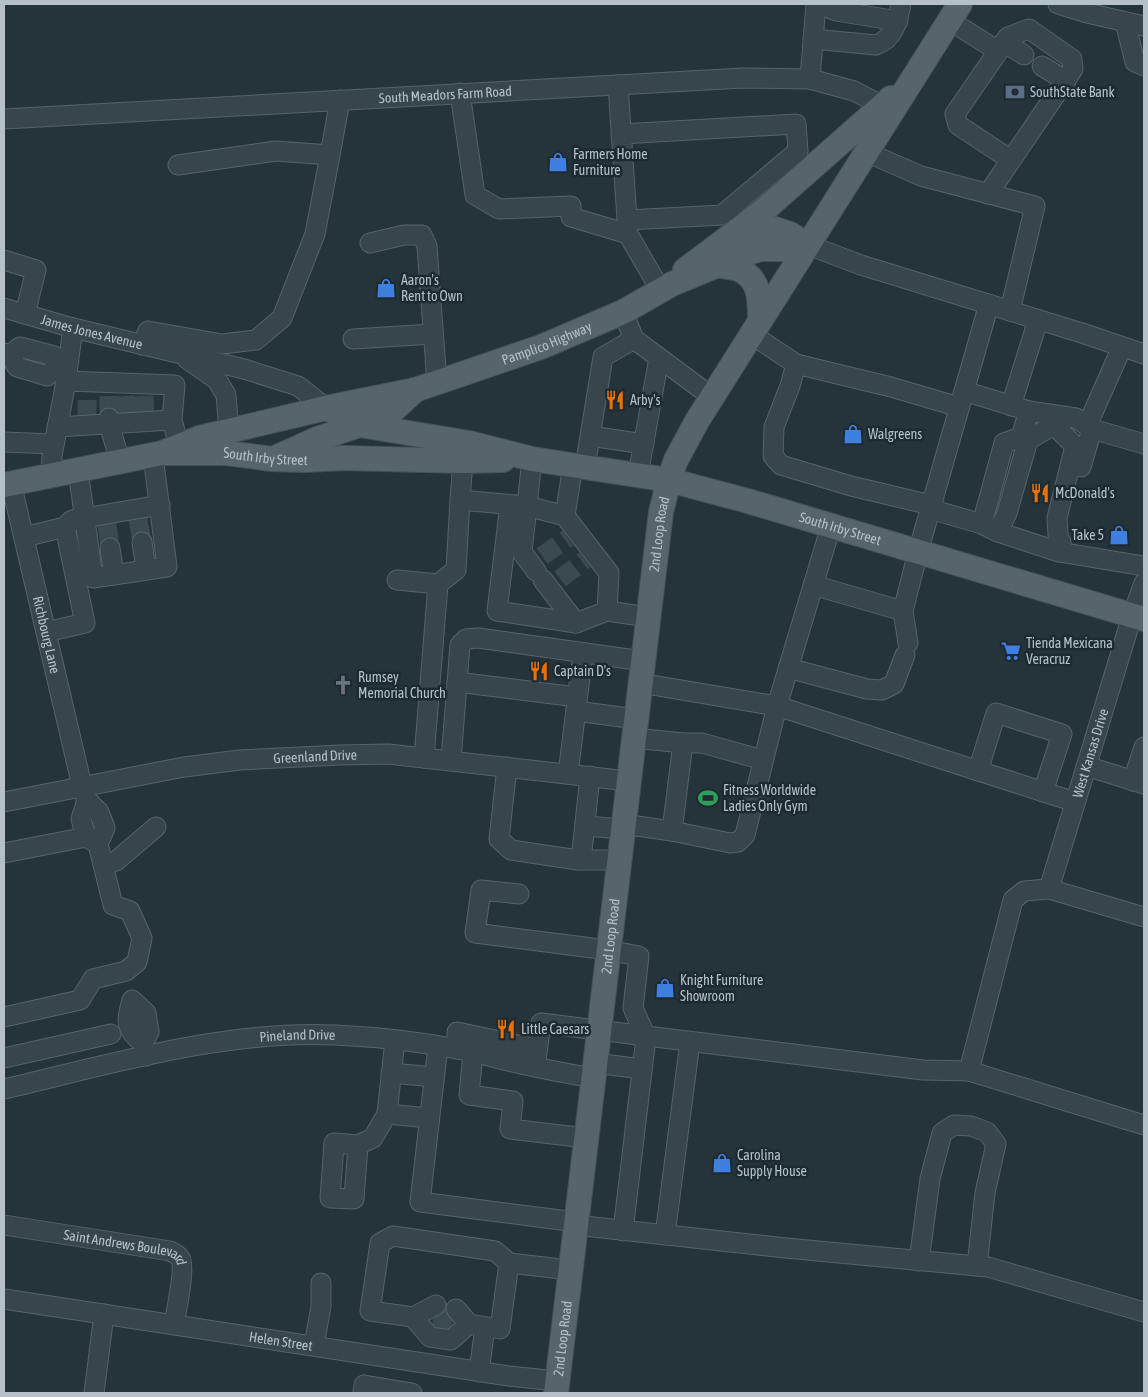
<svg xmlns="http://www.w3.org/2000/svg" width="1148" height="1397" font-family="'Asap Condensed',sans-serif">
<rect width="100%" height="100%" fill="#25343b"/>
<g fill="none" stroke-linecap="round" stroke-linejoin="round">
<path stroke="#3b4950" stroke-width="19" stroke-dasharray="19 9" stroke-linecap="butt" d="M109,396v22
M125,396l1,21
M144,396l1,20
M87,419v-21
M138,519l4,23
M107,524l3,24
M542,556l26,-18
M560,579l25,-19
M435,1311l21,4
M432,1327l22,3"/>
<defs>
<g id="minor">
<path d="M830,4l1,5 5,2 62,10"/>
<path d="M1058,4l29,9 57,13"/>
<path d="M949,20l49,31"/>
<path d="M1125,22l10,40 9,4"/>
<path d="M813,39l63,6c18,-6 22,-25 25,-41"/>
<path d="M1004,42l20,13"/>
<path d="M1042,66l24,15"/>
<path d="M810,79l6,-75"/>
<path d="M618,85l10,149 33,57"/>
<path d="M460,93l15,102 24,14 72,-3v11l57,17"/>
<path id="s1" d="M4,119l739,-41 67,1 44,12 29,15"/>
<path d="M621,134l175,-10 2,27 -76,64 -95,5"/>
<path d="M866,152l55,24 114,30 -25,105"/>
<path d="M330,155l10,-55"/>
<path d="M988,194l85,-125 -1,-10 -43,-30 -21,8 -53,77 3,11 53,35"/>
<path d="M370,243l34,-8h18l5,11 10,137"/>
<path d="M808,245l53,20 221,68 62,21"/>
<path d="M4,260l32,10 -11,44"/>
<path id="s2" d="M4,308l69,20 171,41 54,17 28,22"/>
<path d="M623,312l11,27 78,58"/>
<path d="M751,334l45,30 -6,22 -16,41 -1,29 8,9 70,21 80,19"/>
<path d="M353,339l80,-5"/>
<path d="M142,345l6,-14 74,13 34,-4 26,-22 33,-84 15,-79 -54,-4 -98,14"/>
<path d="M4,353l6,2 7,12 30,9 10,-10"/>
<path d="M10,355l10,-8 34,9 3,10 10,2"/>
<path d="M187,359l30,21 9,15 3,36"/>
<path d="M796,364l95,23 68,20"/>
<path d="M66,380l7,-52"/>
<path d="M964,391l65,20 47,7 16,11 52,15"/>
<path d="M1011,406l27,-86"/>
<path d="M109,418v6l11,37"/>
<path d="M1087,426l35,-79"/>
<path d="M57,427l115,-7"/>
<path d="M590,436l54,8"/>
<path d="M4,442l50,2"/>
<path d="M532,459l-10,93 14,19"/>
<path d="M463,461l-3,39 67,6 38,10 44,57 -2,38"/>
<path d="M585,467l18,-110 31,-18"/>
<path d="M1081,467l11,-38"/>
<path d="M78,470l15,108 74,-11 -14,-112"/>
<path d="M51,475l1,-19 14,-75 109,4 -3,35 7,26"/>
<path d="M638,475l21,-117"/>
<path id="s3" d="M11,483l71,303 4,12"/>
<path d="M510,505l-13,106 79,12"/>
<path d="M930,509l52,15 22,-81 17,-6 8,-26"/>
<path d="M565,516l8,-51"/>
<path d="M982,524l16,8 61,20 2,-10"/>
<path d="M998,532l9,-19 21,-73 26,-15 21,21 -18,72 2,34 85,14"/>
<path d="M24,537l41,-10 7,-7 88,-15"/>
<path d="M142,542l4,28"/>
<path d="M110,548l4,27"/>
<path d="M397,580l41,4 -14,174"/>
<path d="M543,580l33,43 31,-12 41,6"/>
<path d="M438,584l18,-14 4,-70"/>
<path d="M813,585l90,26"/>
<path d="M46,632l39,-9 -20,-96"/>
<path d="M908,643l-5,-32 15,-59 71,-248"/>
<path d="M788,668l79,21 15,1 12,-6 11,-29"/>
<path d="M457,682l120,15"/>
<path d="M640,683l137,23 298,96"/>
<path d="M576,711l60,8"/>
<path d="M683,743h19l61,17"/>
<path d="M451,760l9,-115 6,-6 12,-1 165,23"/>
<path d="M1086,766l58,18"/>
<path d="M507,767l-8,72 12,11 67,10h41"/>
<path d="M978,771l18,-58 66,21 -19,58"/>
<path d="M568,774l15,-121"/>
<path d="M1133,781l11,-34"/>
<path id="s4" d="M4,802l180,-35 56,-7 100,-5 48,-1 240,27"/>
<path d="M623,824l49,7 11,-88 -49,-5"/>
<path d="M585,826l38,3"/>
<path d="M672,831l58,12 8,-1 7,-7 32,-129 54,-180"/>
<path d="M4,853l82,-16"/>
<path d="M581,860l9,-84"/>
<path d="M103,865l13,-4 40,-34"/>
<path id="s5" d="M1049,889l83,-273 12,-33"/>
<path d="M519,894l-38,-4 -6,43 133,17 31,6 -6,52 13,29 -23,194"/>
<path d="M1144,917l-95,-28 -25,2 -11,9 -44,171 175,54"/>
<path d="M4,1017l76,-17 13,-21 33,-8 11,-9 5,-24 -12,-27 -17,-6 -15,-61 7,-16 -6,-16 -12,-12 -6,19 5,18 12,7"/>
<path d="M395,1040l-8,74 42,4"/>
<path d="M143,1043c-18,-13 -17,-23 -11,-43l14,13 3,19 -6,11 3,13"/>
<path d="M438,1046l-18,156 156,20"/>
<path d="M457,1049v-17l80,17"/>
<path d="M473,1053l-4,42 44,6 -3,28 76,9"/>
<path d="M4,1058l107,-24"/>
<path d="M595,1063l47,6"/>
<path d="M535,1067l6,-44 382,47 46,1"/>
<path d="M391,1073l43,4"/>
<path id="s6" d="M4,1089c107,-25 221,-59 331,-54 43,2 87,7 128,15 21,4 42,11 63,15 22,5 44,9 67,13"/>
<path d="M358,1145l-4,54 -24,-1 4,-55 24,2 15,-7 14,-24"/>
<path id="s7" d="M4,1225l166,26c4,2 8,4 10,7 6,9 -4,54 -6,67"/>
<path d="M575,1225l211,23 202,19 156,45"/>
<path d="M665,1235l25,-193"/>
<path d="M919,1261l11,-82 12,-46 12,-8 17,1 16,6 9,12 -11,49 -8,73"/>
<path id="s8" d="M4,1299l505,77 48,5"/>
<path d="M436,1305l-23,12 -43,-6 10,-68 13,-7 102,15 14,12 61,7"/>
<path d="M456,1309l13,15 31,5 9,-66"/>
<path d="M413,1317l17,20 21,3 18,-16"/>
<path d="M314,1346l7,-40v-23"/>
<path d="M479,1372l6,-45"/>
<path d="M94,1393l10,-79"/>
<path d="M363,1393l1,-8 48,8"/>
</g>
<g id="major">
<path d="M737,231l26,-20 128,-113"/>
<path d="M718,265c7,2 14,2 20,4 22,9 22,30 22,50"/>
<path d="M685,270l52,-39 20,-4 18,2 15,5 18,11"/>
<path id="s9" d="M326,408l34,17 109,18 63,16 137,21 79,21 396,118"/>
<path id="s10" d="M162,453l37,-15 127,-30 89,-18 126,-43 82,-35 49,-28 46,-19 19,-9 24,-7h24l23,-4"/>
<path d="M277,457l40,-18 70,-23 28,-26"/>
<path id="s11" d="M4,485l158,-32h65l45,6 34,1 38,-2 119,3 40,-1"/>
<path id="s12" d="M556,1393l105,-881 8,-32 7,-20 21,-39 263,-417"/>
</g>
</defs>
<use href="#minor" stroke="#57636a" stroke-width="21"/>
<use href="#major" stroke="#455158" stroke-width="26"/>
<use href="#minor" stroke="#39454c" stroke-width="19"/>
<use href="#major" stroke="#57646c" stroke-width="24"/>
</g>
<defs>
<symbol id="bank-bare" viewBox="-9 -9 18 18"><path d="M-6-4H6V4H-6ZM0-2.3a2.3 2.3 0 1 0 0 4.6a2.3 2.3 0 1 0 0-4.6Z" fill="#5c6f8a" stroke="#1e2a31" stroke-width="2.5" paint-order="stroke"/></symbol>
<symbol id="shop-bare" viewBox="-9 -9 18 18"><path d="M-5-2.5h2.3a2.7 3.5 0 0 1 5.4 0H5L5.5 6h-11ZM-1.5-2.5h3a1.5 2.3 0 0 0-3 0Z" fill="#3f7fe0" stroke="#1e2a31" stroke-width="2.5" paint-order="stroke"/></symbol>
<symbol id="restaurant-bare" viewBox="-9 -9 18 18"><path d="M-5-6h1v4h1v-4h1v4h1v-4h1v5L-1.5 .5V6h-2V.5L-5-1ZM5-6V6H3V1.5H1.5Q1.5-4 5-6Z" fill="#e8710a" stroke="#1e2a31" stroke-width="2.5" paint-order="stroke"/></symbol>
<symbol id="supermarket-bare" viewBox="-9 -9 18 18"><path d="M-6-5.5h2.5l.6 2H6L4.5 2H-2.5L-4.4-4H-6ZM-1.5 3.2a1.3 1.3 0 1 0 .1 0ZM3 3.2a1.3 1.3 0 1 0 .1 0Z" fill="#3f7fe0" stroke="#1e2a31" stroke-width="2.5" paint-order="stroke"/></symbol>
<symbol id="church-bare" viewBox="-9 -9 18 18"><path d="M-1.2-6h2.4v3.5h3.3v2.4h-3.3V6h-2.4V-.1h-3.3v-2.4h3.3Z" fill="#6b7280" stroke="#1e2a31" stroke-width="2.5" paint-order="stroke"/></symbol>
<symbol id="stadium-bare" viewBox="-9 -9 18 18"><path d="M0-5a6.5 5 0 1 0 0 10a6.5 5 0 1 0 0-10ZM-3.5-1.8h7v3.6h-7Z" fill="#2e9e5b" stroke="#1e2a31" stroke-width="2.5" paint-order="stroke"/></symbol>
</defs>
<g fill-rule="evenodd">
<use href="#bank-bare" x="1001" y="78" width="28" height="28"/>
<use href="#shop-bare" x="544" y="148" width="28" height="28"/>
<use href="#shop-bare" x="372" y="274" width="28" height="28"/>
<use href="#restaurant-bare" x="601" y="386" width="28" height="28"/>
<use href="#shop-bare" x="839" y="420" width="28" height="28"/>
<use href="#restaurant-bare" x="1026" y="479" width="28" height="28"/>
<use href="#shop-bare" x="1105" y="521" width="28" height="28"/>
<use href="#supermarket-bare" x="997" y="637" width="28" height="28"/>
<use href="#restaurant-bare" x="525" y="657" width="28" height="28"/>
<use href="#church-bare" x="329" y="671" width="28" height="28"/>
<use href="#stadium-bare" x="694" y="784" width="28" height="28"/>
<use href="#shop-bare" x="651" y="974" width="28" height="28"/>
<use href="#restaurant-bare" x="492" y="1015" width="28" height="28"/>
<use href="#shop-bare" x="708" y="1149" width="28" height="28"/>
</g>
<g text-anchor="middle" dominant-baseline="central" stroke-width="5" stroke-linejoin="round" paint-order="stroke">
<g font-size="14" fill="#b5c0c7" stroke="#1e2a31" text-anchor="start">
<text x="1030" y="92">SouthState Bank</text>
<text x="573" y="154">Farmers Home<tspan x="573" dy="16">Furniture</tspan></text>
<text x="401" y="280">Aaron's<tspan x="401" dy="16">Rent to Own</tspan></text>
<text x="630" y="400">Arby's</text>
<text x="868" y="434">Walgreens</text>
<text x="1055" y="493">McDonald's</text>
<text x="1104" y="535" text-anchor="end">Take 5</text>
<text x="1026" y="643">Tienda Mexicana<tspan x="1026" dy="16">Veracruz</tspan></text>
<text x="554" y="671">Captain D's</text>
<text x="358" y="677">Rumsey<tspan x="358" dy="16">Memorial Church</tspan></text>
<text x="723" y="790">Fitness Worldwide<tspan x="723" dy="16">Ladies Only Gym</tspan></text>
<text x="680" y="980">Knight Furniture<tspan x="680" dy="16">Showroom</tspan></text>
<text x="521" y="1029">Little Caesars</text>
<text x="737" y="1155">Carolina<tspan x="737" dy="16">Supply House</tspan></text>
</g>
<g font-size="14" fill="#b5c0c7" stroke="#1e2a31">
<text stroke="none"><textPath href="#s1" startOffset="442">South Meadors Farm Road</textPath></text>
<text stroke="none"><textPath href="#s2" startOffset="91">James Jones Avenue</textPath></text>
<text stroke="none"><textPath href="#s10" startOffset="401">Pamplico Highway</textPath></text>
<text stroke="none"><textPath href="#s11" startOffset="265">South Irby Street</textPath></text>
<text stroke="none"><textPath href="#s9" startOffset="530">South Irby Street</textPath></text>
<text stroke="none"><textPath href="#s12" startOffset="865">2nd Loop Road</textPath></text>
<text stroke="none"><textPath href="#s3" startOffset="156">Richbourg Lane</textPath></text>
<text stroke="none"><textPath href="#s5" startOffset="142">West Kansas Drive</textPath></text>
<text stroke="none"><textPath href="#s4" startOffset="315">Greenland Drive</textPath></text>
<text stroke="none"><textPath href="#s12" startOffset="460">2nd Loop Road</textPath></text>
<text stroke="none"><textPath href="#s6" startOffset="299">Pineland Drive</textPath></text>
<text stroke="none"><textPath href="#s7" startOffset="124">Saint Andrews Boulevard</textPath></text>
<text stroke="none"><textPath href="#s12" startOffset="55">2nd Loop Road</textPath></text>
<text stroke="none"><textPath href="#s8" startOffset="280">Helen Street</textPath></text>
</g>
</g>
<rect width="1148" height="1397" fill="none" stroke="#b5c0c7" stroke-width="10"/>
</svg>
